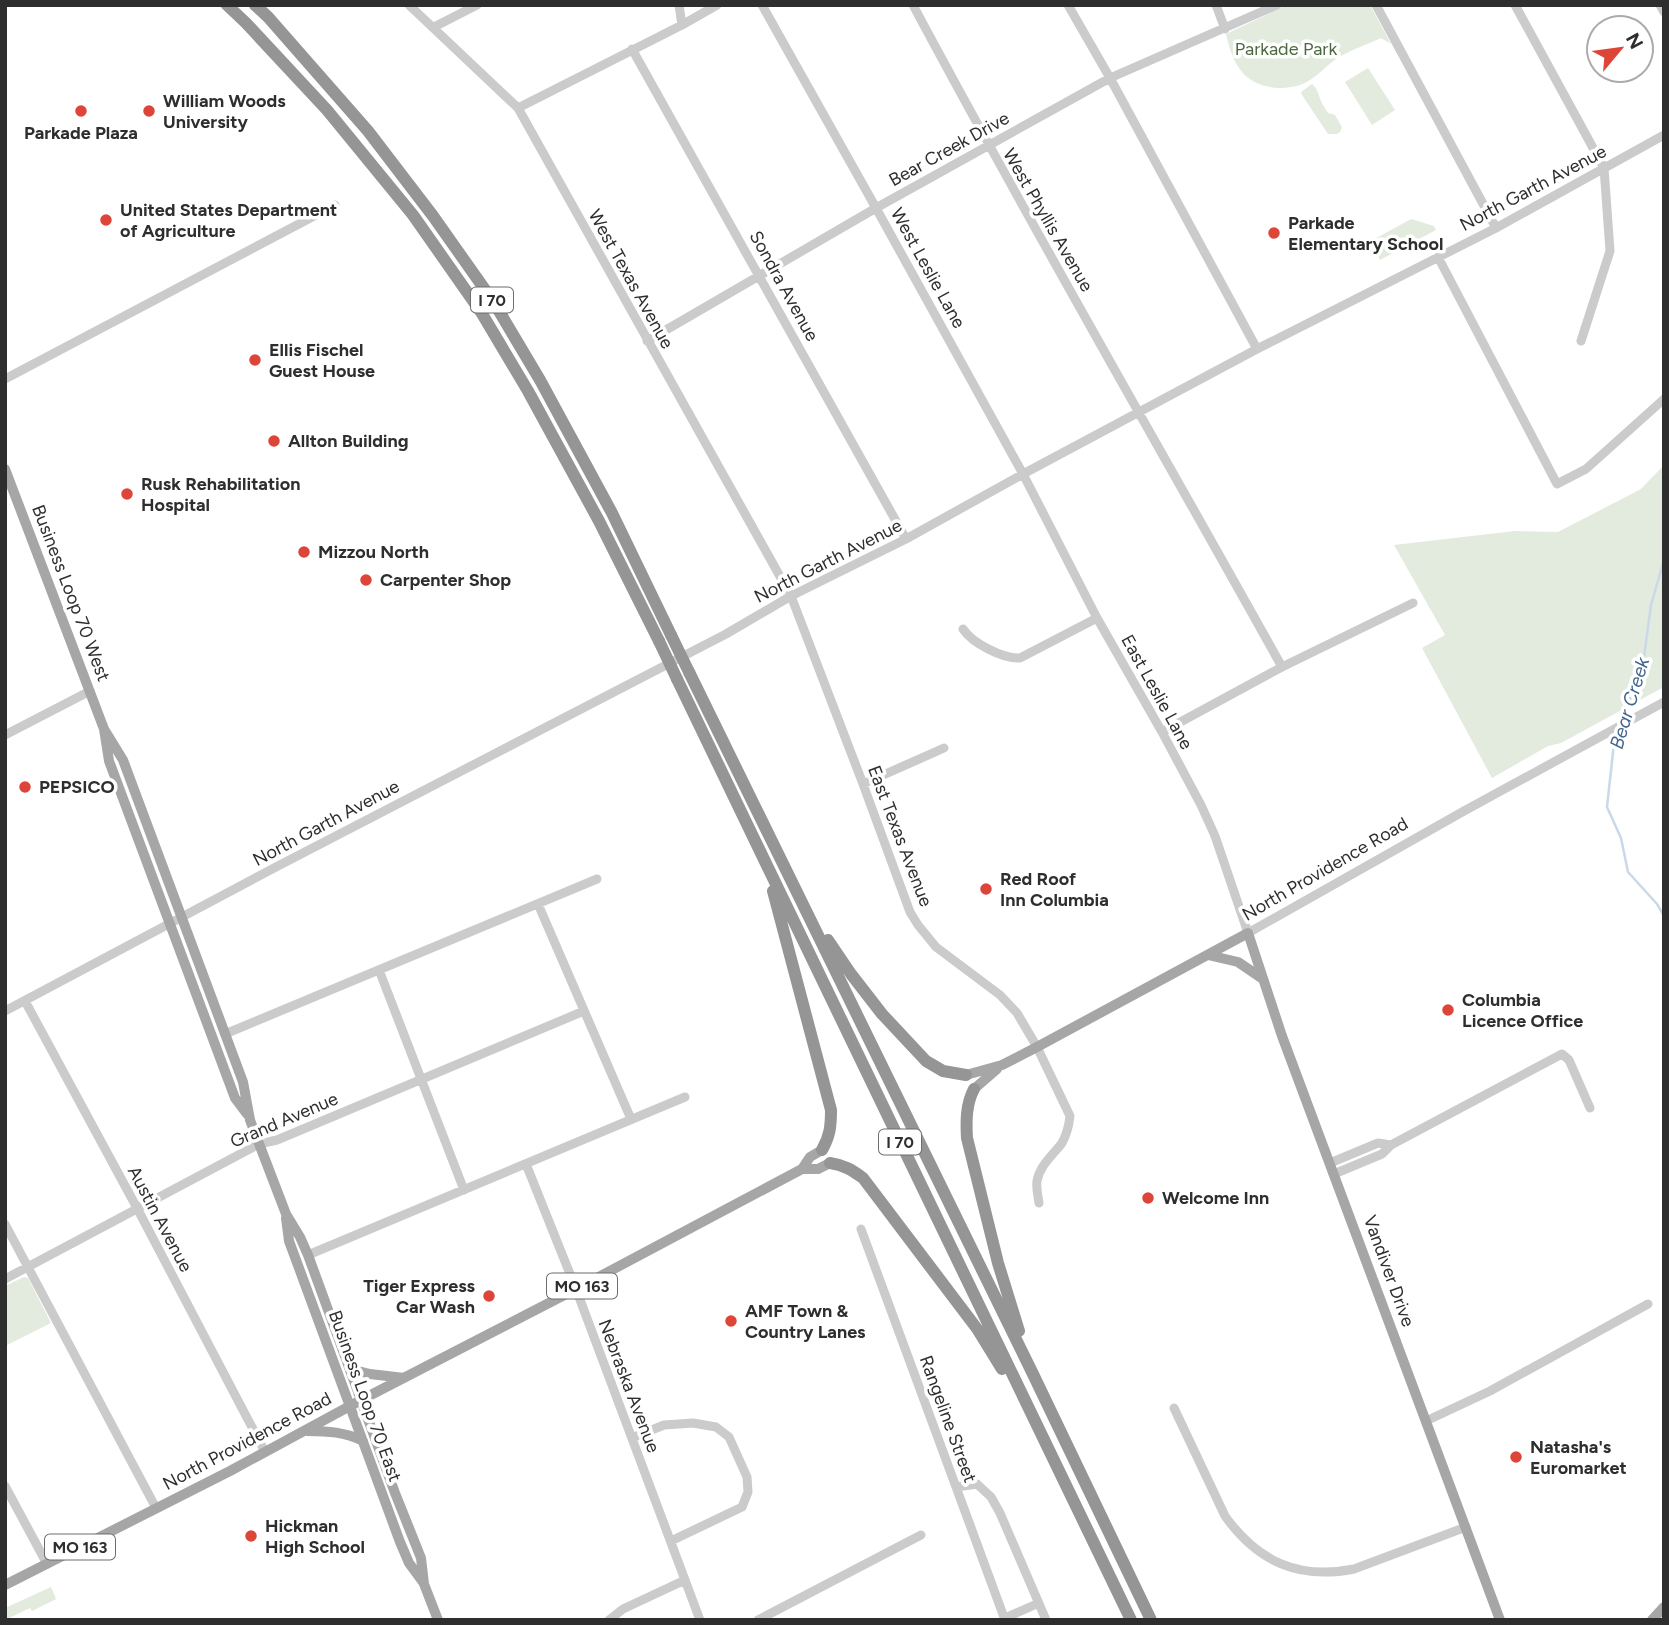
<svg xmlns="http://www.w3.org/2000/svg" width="1669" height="1625" font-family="Figtree,sans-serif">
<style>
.green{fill:#e2ebdd}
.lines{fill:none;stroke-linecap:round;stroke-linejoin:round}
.stream{stroke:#cad9ea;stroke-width:2.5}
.minor{stroke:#cbcbcb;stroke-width:9}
.major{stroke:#a6a6a6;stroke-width:10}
.highway{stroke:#959595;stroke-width:12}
.highway-bridge{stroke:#959595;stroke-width:12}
.poi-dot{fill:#dd4539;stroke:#fff;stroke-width:2.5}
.labels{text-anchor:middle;stroke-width:7;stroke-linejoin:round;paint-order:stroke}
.shield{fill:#fff;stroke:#6d6d6d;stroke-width:2}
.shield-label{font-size:16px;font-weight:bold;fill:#2e2e2e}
.park-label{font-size:18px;fill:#4c683e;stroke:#fff}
.poi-label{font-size:18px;font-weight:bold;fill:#2e2e2e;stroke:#fff;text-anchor:start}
.street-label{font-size:18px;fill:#2e2e2e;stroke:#fff}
.water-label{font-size:19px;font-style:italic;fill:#40648d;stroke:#fff}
</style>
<rect width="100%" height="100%" fill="#fff"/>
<path class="green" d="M1287,5H1370L1391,44L1381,38C1366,45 1350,50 1336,59C1327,65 1320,74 1310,80C1301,86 1290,88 1279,88C1244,86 1233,65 1226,34Z
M1368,68L1395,110L1372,125L1345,82Z
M1312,84C1318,89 1318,94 1321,101C1322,105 1326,109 1328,113L1335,115L1342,127L1340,132L1337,134H1328L1302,95L1301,92Z
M1411,219L1434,226L1436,230L1380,260L1371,241Z
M1664,465V681L1662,688L1561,743L1548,746L1492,778L1422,648L1445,635L1394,545L1515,531L1558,532L1641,489Z
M24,1277L28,1278L51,1323L5,1346V1286Z
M51,1587L56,1599L32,1611L30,1608L5,1620V1608Z"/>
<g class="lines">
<path class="stream" d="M1622,721L1644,657L1651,605L1664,560
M1619,731L1614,743L1607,807L1621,838L1628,872L1657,904L1664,916"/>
<path class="minor" d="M409,5L518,108L791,596L863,784L910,912L918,925L936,947L1000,995L1017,1013L1037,1047L1070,1116C1069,1125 1067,1134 1062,1143C1053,1155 1040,1165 1037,1181C1036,1188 1038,1196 1039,1203
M679,5L682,25
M762,5L876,208L1023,474L1097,618L1162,732L1201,805L1215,836L1248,933L1464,811L1664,702
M913,5C1032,228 1159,446 1282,667
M1068,5L1110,78L1257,349
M1216,5L1225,29
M1376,5L1496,228
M1515,5L1604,168L1610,251L1581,341
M1660,5L1664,12
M434,27L477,5
M632,49L906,539
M518,108L682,25L717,5
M1438,257L1557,484L1586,469L1664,399
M647,341L876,208L1110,78L1277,5
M5,379L335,205
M963,629C972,643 1003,659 1020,658L1097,618
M1162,732L1282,667L1413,603
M5,735L90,691
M863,784L944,748
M538,904L631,1119
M379,970L464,1190
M25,1001L137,1208L265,1452
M5,1011L274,868L726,634L791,596L906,539L1023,474L1257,349L1496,228L1664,135
M225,1034L597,879
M1330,1163L1378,1143L1391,1145
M526,1164L576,1289L700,1620
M1334,1174L1382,1154L1391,1145L1562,1054L1569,1060L1590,1108
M5,1224L156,1508
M861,1229L1005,1620
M308,1255L685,1097
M5,1279L259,1144L277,1140L584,1011
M1174,1408L1225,1516C1258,1562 1299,1580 1354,1569L1466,1527
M1426,1421L1490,1391L1648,1304
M632,1438L664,1425L693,1423L716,1427L729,1437L747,1477L748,1492L742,1507L671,1541
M5,1486L47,1564
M956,1487L977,1484L991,1497L1000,1513L1046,1620
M1005,1618L1039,1603
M609,1620L623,1609L685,1580
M758,1620L921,1535"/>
<path class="major" d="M5,469L104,729L109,761L235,1098L247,1114
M104,729L123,760L243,1082L250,1120L286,1214L300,1237L308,1255L395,1493L421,1558L424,1584L438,1620
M1208,955L1238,962L1263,979
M966,1075L1002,1065L1037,1047L1248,933L1282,1036L1500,1620
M974,1089L997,1069
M802,1169L810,1157L822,1150
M286,1218L289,1241L400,1542L409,1563L423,1582
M350,1369L370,1374L404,1378
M307,1431C328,1431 345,1432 363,1441
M5,1585L230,1471L361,1400L576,1289L802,1169H818L830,1163
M1652,1620L1664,1607"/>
<path class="highway" d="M227,5L246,23L327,110L413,215L481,312L528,391L599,521L659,641
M255,5L268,17L368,131L433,216L493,301L540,380L612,513L671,635
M689,672L1032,1372L1151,1620
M677,679L1131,1620
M773,891L831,1110C831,1126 830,1136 822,1150
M828,940L851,974L882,1014L926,1061L943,1071L966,1075
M974,1089C966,1104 966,1121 967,1138L998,1263L1019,1331
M830,1163C844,1165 852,1170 863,1178L978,1330L1002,1369"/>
<path class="highway-bridge" d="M671,635L689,672
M659,641L677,679"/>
</g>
<g class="poi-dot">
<circle cx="81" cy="111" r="7"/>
<circle cx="149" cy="111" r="7"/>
<circle cx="106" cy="220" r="7"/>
<circle cx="1274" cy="233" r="7"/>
<circle cx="255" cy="360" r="7"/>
<circle cx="274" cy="441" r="7"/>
<circle cx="127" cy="494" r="7"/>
<circle cx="304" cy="552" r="7"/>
<circle cx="366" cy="580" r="7"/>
<circle cx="25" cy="787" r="7"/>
<circle cx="986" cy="889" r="7"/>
<circle cx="1448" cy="1010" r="7"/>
<circle cx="1148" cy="1198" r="7"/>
<circle cx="489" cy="1296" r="7"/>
<circle cx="731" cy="1321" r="7"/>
<circle cx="1516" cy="1457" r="7"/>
<circle cx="251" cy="1536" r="7"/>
</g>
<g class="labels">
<g class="shield">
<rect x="471" y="287.5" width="42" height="25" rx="5"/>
<rect x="879" y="1129.5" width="42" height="25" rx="5"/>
<rect x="547" y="1273.5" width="70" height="25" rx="5"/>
<rect x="45" y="1534.5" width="70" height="25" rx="5"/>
</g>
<g class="shield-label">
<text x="492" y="306">I 70</text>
<text x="900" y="1148">I 70</text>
<text x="582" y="1292">MO 163</text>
<text x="80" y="1553">MO 163</text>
</g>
<g class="park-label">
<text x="1286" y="55">Parkade Park</text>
</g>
<g class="poi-label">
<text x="163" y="107">William Woods<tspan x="163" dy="21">University</tspan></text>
<text x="81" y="139" text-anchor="middle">Parkade Plaza</text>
<text x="120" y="216">United States Department<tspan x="120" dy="21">of Agriculture</tspan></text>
<text x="1288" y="229">Parkade<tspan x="1288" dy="21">Elementary School</tspan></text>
<text x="269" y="356">Ellis Fischel<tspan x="269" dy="21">Guest House</tspan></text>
<text x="288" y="447">Allton Building</text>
<text x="141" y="490">Rusk Rehabilitation<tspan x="141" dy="21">Hospital</tspan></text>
<text x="318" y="558">Mizzou North</text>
<text x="380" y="586">Carpenter Shop</text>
<text x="39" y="793">PEPSICO</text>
<text x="1000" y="885">Red Roof<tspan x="1000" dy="21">Inn Columbia</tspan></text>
<text x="1462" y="1006">Columbia<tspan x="1462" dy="21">Licence Office</tspan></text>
<text x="1162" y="1204">Welcome Inn</text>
<text x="475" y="1292" text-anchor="end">Tiger Express<tspan x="475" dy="21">Car Wash</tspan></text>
<text x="745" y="1317">AMF Town &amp;<tspan x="745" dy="21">Country Lanes</tspan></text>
<text x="1530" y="1453">Natasha's<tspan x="1530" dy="21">Euromarket</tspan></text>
<text x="265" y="1532">Hickman<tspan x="265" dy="21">High School</tspan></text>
</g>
<g class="street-label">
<text transform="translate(949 149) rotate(-29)" y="6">Bear Creek Drive</text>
<text transform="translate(1533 188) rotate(-28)" y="6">North Garth Avenue</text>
<text transform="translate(1048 220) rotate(60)" y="6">West Phyllis Avenue</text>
<text transform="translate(928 268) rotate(61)" y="6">West Leslie Lane</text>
<text transform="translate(631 279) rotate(61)" y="6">West Texas Avenue</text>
<text transform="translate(784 286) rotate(61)" y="6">Sondra Avenue</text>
<text transform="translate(828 561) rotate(-27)" y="6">North Garth Avenue</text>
<text transform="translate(71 593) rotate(69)" y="6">Business Loop 70 West</text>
<text transform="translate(1157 692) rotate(61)" y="6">East Leslie Lane</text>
<text transform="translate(326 823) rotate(-28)" y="6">North Garth Avenue</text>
<text transform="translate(900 836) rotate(69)" y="6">East Texas Avenue</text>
<text transform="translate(1325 869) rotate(-30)" y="6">North Providence Road</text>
<text transform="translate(284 1120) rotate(-23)" y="6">Grand Avenue</text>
<text transform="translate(160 1219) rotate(62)" y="6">Austin Avenue</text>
<text transform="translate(1389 1271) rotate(70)" y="6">Vandiver Drive</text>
<text transform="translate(629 1386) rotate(69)" y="6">Nebraska Avenue</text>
<text transform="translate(365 1396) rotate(70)" y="6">Business Loop 70 East</text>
<text transform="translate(948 1419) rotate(70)" y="6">Rangeline Street</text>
<text transform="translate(247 1441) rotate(-28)" y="6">North Providence Road</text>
</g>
<g class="water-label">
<text transform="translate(1629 703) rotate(-73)" y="7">Bear Creek</text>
</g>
</g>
<rect width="1669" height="1625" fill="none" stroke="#2e2e2e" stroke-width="14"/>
<g transform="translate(1620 49) rotate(61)"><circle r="33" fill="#ffffff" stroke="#ababab" stroke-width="2"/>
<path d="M0-5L12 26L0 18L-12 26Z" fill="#dd4539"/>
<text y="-10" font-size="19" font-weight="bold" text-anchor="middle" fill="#2e2e2e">N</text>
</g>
</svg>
